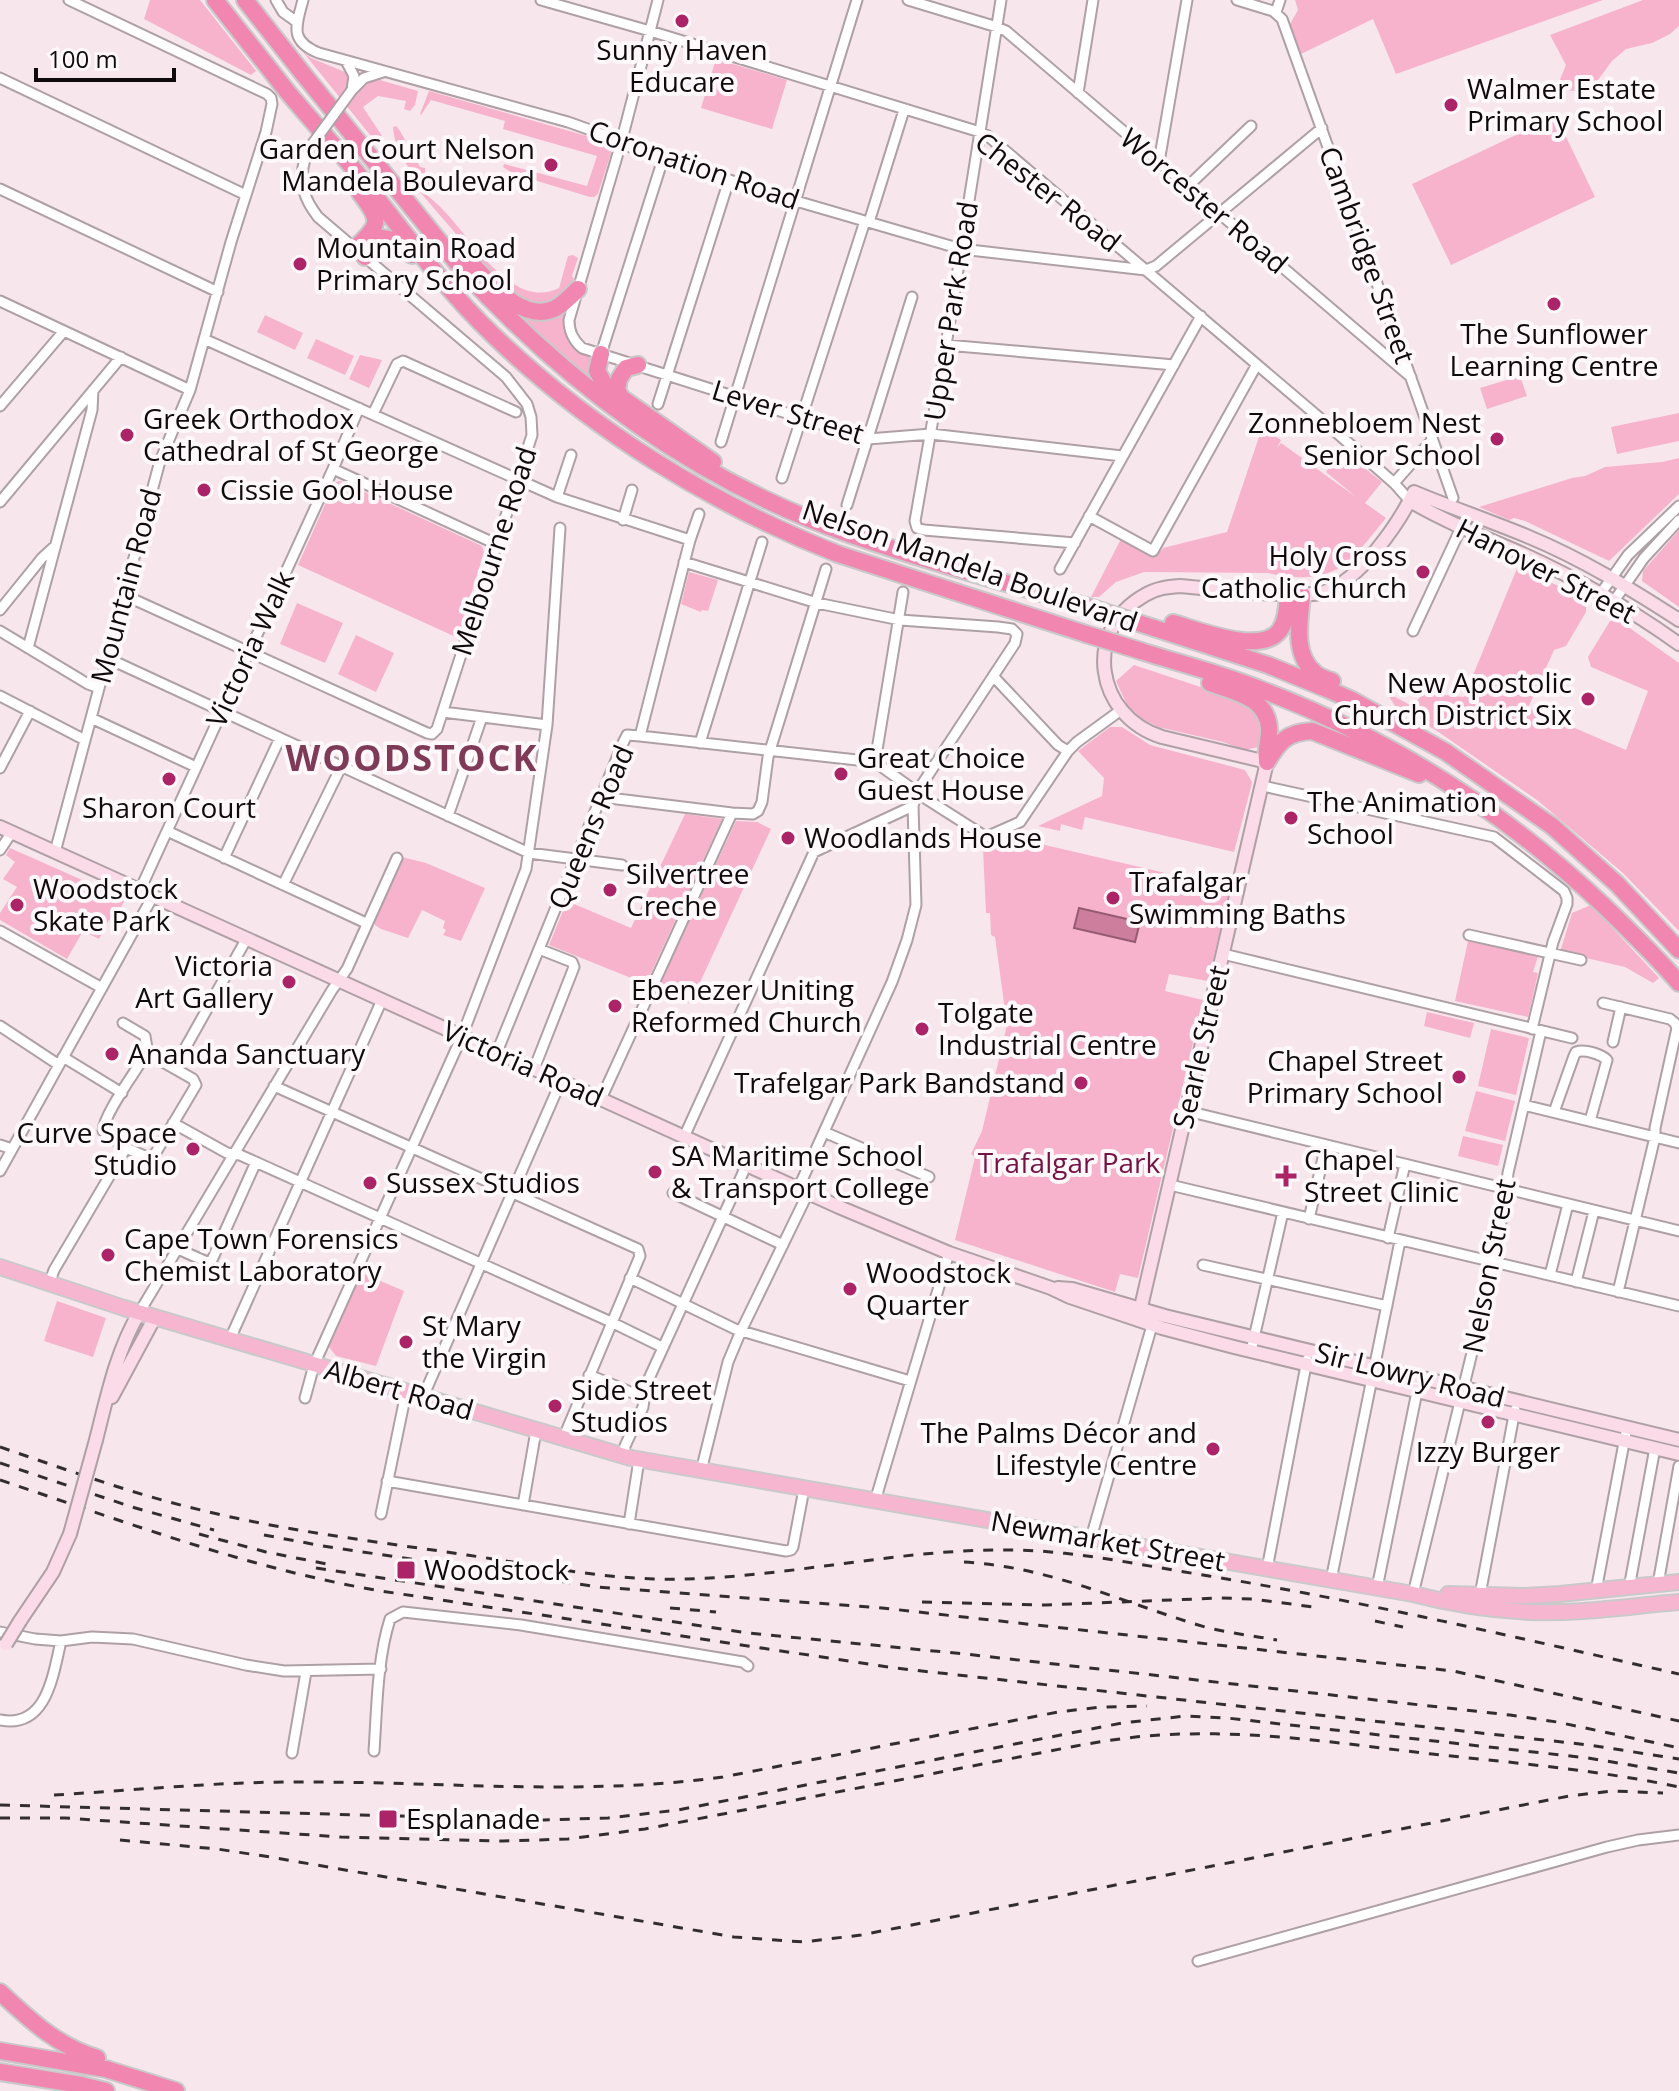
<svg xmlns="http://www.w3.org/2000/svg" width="1679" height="2091" font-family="'Open Sans',sans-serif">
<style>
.green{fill:#f6b3cb}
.water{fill:#ce7e9d;stroke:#955b72;stroke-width:2}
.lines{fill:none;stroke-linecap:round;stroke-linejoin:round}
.street-casing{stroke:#aea0a4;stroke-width:13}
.secondary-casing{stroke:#aea0a4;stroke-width:16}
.primary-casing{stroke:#cac9ca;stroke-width:18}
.highway-casing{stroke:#cac9ca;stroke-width:20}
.street{stroke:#fff;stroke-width:9}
.secondary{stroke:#fbdbe7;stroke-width:12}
.primary{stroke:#f7b6d0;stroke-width:14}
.highway{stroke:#f186b0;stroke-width:16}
.rail{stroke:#342d30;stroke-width:3;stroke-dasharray:10 10;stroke-linecap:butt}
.street-bridge-casing{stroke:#aea0a4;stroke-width:13;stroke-linecap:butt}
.secondary-bridge-casing{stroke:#aea0a4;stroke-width:16;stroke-linecap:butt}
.highway-bridge-casing{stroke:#cac9ca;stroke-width:20;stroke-linecap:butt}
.street-bridge{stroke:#fff;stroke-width:9}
.secondary-bridge{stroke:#fbdbe7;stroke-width:12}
.highway-bridge{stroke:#f186b0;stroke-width:16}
.poi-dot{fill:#ac2468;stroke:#fef8fa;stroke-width:3}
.labels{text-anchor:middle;stroke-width:8;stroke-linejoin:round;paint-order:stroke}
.poi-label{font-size:28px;fill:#0f0a0c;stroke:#fef8fa;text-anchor:start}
.street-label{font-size:28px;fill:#0f0a0c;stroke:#fef8fa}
.park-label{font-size:28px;fill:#731243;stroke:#fef8fa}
.district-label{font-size:36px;font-weight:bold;letter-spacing:2px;fill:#7e3a56;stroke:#fef8fa}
</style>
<rect width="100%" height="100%" fill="#f7e7ed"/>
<path class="green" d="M150,0H200L256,71L251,75L144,19Z
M1295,0H1603L1396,74L1373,19L1301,54L1290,24L1298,10Z
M1643,0H1679V26L1670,34L1652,43L1626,49L1612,61L1598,80L1584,92L1556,89L1566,65L1550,35Z
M303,52L311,58L345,72L348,77L347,83L354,95L371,81L380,80L418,91L415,105L410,111L404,109L406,101L378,96L363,107L382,136L375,141Z
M716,59L787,80L772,129L701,108Z
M429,91L601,140L612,150L598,194L594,197H590L534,180L532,178L511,172L503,167L504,164L587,186L597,156L503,129L505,121L431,100L421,115L420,114Z
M1556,116L1595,197L1451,265L1412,184Z
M396,126C407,138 402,145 422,151L418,163L420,167L425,168V173L435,175L434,182L448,185L446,191C419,194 394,151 393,127Z
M414,185C426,194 437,203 447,214C473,242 514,311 559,288L568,256L573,255L578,258L572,276L574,279L563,294L548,303L536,304L520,300L498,283Z
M568,303C560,329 564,348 592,357L601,388L532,329L519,313Z
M265,315L303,333L295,350L257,332Z
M316,339L354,356L345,375L307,358Z
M360,355L382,360L369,388L349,379Z
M1520,376L1527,396L1487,409L1480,388Z
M1679,413V441L1617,454L1611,427Z
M1262,428L1281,440L1277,448L1281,443L1356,497L1326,472L1342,450L1382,482L1365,503L1386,518C1374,532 1362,549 1348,562C1327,580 1292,580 1268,573L1144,572L1116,582L1099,597H1091L1121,539L1147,554L1161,551L1163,548L1227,532Z
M1679,458V494L1609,561L1525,521L1514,518L1509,520L1479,507L1572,478L1585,476L1605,467L1662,462Z
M341,481L482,546L484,552L458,638L298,565L335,482Z
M1679,530V607L1642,581L1643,571Z
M1518,566L1586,600V612L1566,646L1554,650L1528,708L1626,750L1648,691L1591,667L1588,657L1610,621L1617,619L1679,663V931L1623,873L1537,800L1437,731L1395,706L1386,692L1412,706L1424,693L1464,697Z
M689,572L718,580L708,611L702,610L701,612L681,604Z
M297,603L343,623L325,663L280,644Z
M356,635L394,653L376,692L338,674Z
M1134,665L1246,702L1264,722L1259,747L1244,750L1223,742L1158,727L1142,719L1127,705L1116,681Z
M1110,727H1122L1150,745L1245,770L1252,782L1251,787L1234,852L1085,817L1082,830L1061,824L1060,831L1038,826L1102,796L1104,778L1078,751Z
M685,814L722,819L646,984L549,945L567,901L631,928Z
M736,821L757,822L771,829L690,1004L658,989Z
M1011,837L1217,885L1219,881L1229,883L1230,888L1208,981L1169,974L1165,991L1203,1000L1138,1278L1120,1274L1115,1292L955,1240L975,1157L971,1154L982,1131L1007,1025L995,937L991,935L990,913H986L983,849Z
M10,848L125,899L114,922L109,920L99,939L83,931L67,959L0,920V913L17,887L3,879L15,862L6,855Z
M402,857L426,863L485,888L461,941L443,935L446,930L443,928L445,921L422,910L408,938L381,929L375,925V917Z
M1591,905L1659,978L1653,983L1625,967L1560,952L1572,913Z
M1468,941L1538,956L1533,972L1538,973L1528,1017L1455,1001Z
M1427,1012L1474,1023L1470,1038L1424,1026Z
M1491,1029L1529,1038L1516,1095L1478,1086Z
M1476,1091L1515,1101L1505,1141L1465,1131Z
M1463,1136L1503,1145L1498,1166L1458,1156Z
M362,1273L404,1291L376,1366L336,1356L329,1347Z
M57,1301L106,1318L93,1357L44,1341Z"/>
<path class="water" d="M1079,908L1140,922L1135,942L1074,928Z"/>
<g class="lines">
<g class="street-casing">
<path id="street" d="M276,0L283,12L297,22
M303,0C296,26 289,41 319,53L568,122L610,137L628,146L663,159L796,201L961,249L1146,270
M541,0L650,31L980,132L988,136L1328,425L1394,483L1410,501
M658,0L621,143L569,320C569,332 573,340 582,348L868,439L931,434L1122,456
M908,0L997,27L1006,31L1411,377
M1001,0L946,345L915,521L917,528L924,530L1075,543
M1237,0L1273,11L1282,19L1417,395L1453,498
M1276,12L1280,0
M346,61L354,76L352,90
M0,78L246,195
M352,90L364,78L383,72
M1078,93L1093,0
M1159,162L1187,0
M1187,187L1251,126
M0,189L218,292
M869,222L904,110
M1146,270L1156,266L1322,128
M0,301L190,390
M204,339L557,497L690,540
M946,345L1174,365
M601,354L663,159
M658,404L729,180
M0,406L64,331
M373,414L397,364L403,361L516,412
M721,442L857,0
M333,469L496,544
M782,478L865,221
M1394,483L1432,440
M557,497L571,455
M0,502L121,357
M847,505L912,297
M1089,516L1153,551L1256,366
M623,520L632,490
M684,562L817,603L900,620L998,627L1012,629L1017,634L1015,643L917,792L913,806L916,905L907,940L892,982L798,1189
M1060,569L1201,316
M1601,593L1628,555L1679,506
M124,595L427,733L432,734L437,729L532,435L531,417L527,404L506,377L318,217C304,199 298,182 305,159
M1614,601L1644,558L1679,520
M0,610L42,558L55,546
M0,631L88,684L99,688
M1413,631L1461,528
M28,648L92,410L93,390
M107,658L529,853L622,865
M993,676L1058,745L1068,751
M0,696L85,740
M443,712L547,725
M91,718L196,767
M640,736L875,762L928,800L986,837L1020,822L1068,751L1077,742L1121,710
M700,743L762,542
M875,762L903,592
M0,768L30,711
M1263,786L1494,837L1564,891L1567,898V904L1553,942L1532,1029
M601,797L732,813L753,814L758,811L762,802L768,757L826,569
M448,816L482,717
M167,831L366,923
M0,850L12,832
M55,852L160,461L190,390L231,242L266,132L272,104L271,98L267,94L69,0
M224,858L280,738
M283,885L342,765
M140,890L333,469L359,408
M0,931L102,988
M1469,935L1581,960
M1223,954L1572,1038
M1603,1003L1670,1019L1675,1023L1677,1028L1655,1128V1137L1618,1292
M123,1023L145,1036L148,1054
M0,1026L59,1065
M1613,1042L1621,1007
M497,1052L623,743L627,735L640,736L690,540L699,514
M149,1054L193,1079L196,1085L155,1154L149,1158L126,1148L103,1131C104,1114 134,1074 144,1057Z
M63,1057L122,1093
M174,1068L247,938
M534,1069L574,967L572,962L539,949
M274,1086L638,1249L640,1256L563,1439
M601,1099L732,813
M1524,1105L1679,1143
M1187,1111L1679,1231
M1554,1112L1574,1056L1576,1052C1585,1049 1601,1054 1607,1060L1590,1121
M173,1123L227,1153L240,1155L611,1322L662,1347
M824,1132L929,1177
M684,1137L814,852L913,806
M0,1145L12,1149
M0,1171L153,896
M1170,1185L1679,1306
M673,1193L783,1245
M1309,1219L1326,1145
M1388,1238L1405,1164
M178,1249L207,1262L212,1260L256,1162
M1203,1265L1387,1306
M1550,1275L1568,1204
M630,1278L735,1329L910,1381
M1576,1282L1594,1211
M49,1284L54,1270L126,1148
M139,1313L332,990L347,969L397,858
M230,1339L382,1000
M1251,1351L1283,1212
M589,1375L635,1394L643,1396
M423,1397L561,1081
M305,1398L314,1365L462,1036L526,869L547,725L560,528
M623,1456L625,1446L643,1407L646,1385L747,1164
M701,1471L728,1362L741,1331L808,1193
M387,1481L786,1551L791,1550L793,1547L804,1489
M875,1501L949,1253
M523,1505L536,1431
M381,1514L406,1393
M629,1524L639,1460
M1091,1538L1153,1322
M1267,1569L1307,1360
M1331,1580L1400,1241
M1658,1584L1679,1466
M1377,1588L1420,1377
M1629,1588L1655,1448
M1596,1591L1627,1427
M1413,1594L1492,1271L1505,1200L1508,1173L1541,1031
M1480,1595L1515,1410
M0,1632L35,1639L61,1641L92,1637L133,1639L246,1665L284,1671L381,1669
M0,1720C47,1729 53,1675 61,1641
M374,1751C377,1708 377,1660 390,1619L403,1612L521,1625L743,1662L748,1666
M292,1753L306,1672
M1198,1961L1607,1847L1638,1840L1679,1835"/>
</g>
<g class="secondary-casing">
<path id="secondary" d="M1410,501C1446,522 1484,537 1523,554C1578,579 1630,609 1679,644
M0,827L839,1207L949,1253L1051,1288L1070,1297L1162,1328L1234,1347L1679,1454
M1058,1288L1072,1289L1165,1316L1679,1440
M1138,1320L1267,762L1162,737C1095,716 1082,630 1145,595C1156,588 1168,587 1180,586C1216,589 1251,594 1286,594C1299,594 1311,596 1324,592C1359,581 1398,525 1414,492C1452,508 1491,521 1529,537C1582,559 1631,589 1679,620
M112,1397L155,1317
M96,1440C107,1397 116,1352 139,1313
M20,1621L53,1572L70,1534"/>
</g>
<g class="primary-casing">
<path id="primary" d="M0,1267L124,1308L631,1458L1413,1594C1451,1604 1490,1610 1530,1612C1579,1614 1630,1606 1679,1602
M1448,1594L1525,1596L1560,1594L1679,1582"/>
</g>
<g class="highway-casing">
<path id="highway" d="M215,0C239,30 262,60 286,90C309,118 334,145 357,173C401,228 442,286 493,335C592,430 711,504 838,554L1086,634
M245,0L304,75L461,268C568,385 696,480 846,533C927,562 1012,584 1095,609
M355,248C380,225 382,221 360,193
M365,257L382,238C396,239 403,245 412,255
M469,261C489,282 526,328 559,306C565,302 572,295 578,289
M601,354L597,371L606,387L713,462
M621,397L617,390L619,379L626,368L638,365
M1302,595C1300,620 1292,654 1315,673C1319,677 1326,679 1332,681
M1173,623C1198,630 1262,656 1280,630C1287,620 1287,606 1288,594
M1154,628L1268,665L1327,689L1352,700L1446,752L1552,826L1617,884L1679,950
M1141,651C1181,664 1223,674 1262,690C1391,739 1503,810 1603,905C1629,930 1655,955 1679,983
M1210,683C1234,692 1267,697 1269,728C1270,739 1265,749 1267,760
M1267,762C1279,741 1288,732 1312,731L1419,774
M0,1992C30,2020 57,2046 97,2058
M0,2051L106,2069L176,2091
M0,2072L81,2085L106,2091"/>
</g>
<use href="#street" class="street"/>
<use href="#secondary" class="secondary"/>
<use href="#primary" class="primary"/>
<use href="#highway" class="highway"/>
<path class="rail" d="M0,1447C68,1470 135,1495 205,1511C291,1532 380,1542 467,1555C529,1564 592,1577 654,1579C783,1582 910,1543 1039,1551C1096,1555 1152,1567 1209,1576C1367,1602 1523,1639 1679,1674
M0,1463L132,1507L214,1530
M0,1480C126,1522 250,1569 381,1591L895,1668L1589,1745L1679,1759
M199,1534L266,1552L327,1564
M264,1535L323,1546L598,1587L882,1608L1453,1671L1679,1721
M964,1562C1052,1567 1123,1603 1205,1627C1229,1633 1253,1636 1277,1640
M316,1568L748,1633L965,1654L1510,1715L1557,1722L1675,1747
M922,1602L1046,1605L1220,1598L1253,1599L1321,1608
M670,1608L716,1612
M1375,1621L1403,1627
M54,1795C139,1790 225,1781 310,1782C447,1782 586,1796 723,1777L1058,1712L1101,1707L1147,1706
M0,1805L543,1820L608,1818L678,1810L1122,1723L1186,1716L1227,1718L1588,1758L1679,1773
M0,1818H65L341,1837L503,1841L568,1839L645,1829L1076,1746C1113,1739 1152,1734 1190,1734C1271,1732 1352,1745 1432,1754C1515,1763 1598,1770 1679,1787
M120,1840L217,1849L270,1857L734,1937L804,1942L861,1935L1569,1796L1613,1791L1663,1793"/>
<g class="street-bridge-casing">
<path id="street-bridge" d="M305,159L311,146L352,90"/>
</g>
<g class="secondary-bridge-casing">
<path id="secondary-bridge" d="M70,1534L96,1440
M6,1644L20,1621"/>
</g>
<g class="highway-bridge-casing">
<path id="highway-bridge" d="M1095,609L1154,628
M1086,634L1141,651"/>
</g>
<use href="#street-bridge" class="street-bridge"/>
<use href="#secondary-bridge" class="secondary-bridge"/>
<use href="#highway-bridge" class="highway-bridge"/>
</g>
<g class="poi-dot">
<circle cx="682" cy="21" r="8"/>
<circle cx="1451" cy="105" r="8"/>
<circle cx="551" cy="165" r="8"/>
<circle cx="300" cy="264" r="8"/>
<circle cx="1554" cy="304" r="8"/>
<circle cx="127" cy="435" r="8"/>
<circle cx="1497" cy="439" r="8"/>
<circle cx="204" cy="490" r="8"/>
<circle cx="1423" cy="572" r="8"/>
<circle cx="1588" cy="699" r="8"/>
<circle cx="841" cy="774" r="8"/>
<circle cx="169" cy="779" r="8"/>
<circle cx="1291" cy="818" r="8"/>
<circle cx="788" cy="838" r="8"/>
<circle cx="610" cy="890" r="8"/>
<circle cx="1113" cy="898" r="8"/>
<circle cx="17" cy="905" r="8"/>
<circle cx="289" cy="982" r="8"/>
<circle cx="615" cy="1006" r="8"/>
<circle cx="922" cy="1029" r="8"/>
<circle cx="112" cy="1054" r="8"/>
<circle cx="1459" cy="1077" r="8"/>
<circle cx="1081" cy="1083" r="8"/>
<circle cx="193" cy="1149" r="8"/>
<circle cx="655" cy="1172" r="8"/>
<path d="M1282 1164h8v8h8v8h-8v8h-8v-8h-8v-8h8z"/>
<circle cx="370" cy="1183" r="8"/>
<circle cx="108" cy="1255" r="8"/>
<circle cx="850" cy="1289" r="8"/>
<circle cx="406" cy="1342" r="8"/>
<circle cx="555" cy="1406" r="8"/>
<circle cx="1488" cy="1422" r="8"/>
<circle cx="1213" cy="1449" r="8"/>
<rect x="396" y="1560" width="20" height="20" rx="4"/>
<rect x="378" y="1809" width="20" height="20" rx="4"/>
</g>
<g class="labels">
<g class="poi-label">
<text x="682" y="60" text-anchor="middle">Sunny Haven<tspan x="682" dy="32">Educare</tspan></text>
<text x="1467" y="99">Walmer Estate<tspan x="1467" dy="32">Primary School</tspan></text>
<text x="535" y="159" text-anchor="end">Garden Court Nelson<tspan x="535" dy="32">Mandela Boulevard</tspan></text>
<text x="316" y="258">Mountain Road<tspan x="316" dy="32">Primary School</tspan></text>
<text x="1554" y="344" text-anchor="middle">The Sunflower<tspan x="1554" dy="32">Learning Centre</tspan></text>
<text x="143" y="429">Greek Orthodox<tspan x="143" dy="32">Cathedral of St George</tspan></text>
<text x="1481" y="433" text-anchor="end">Zonnebloem Nest<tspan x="1481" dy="32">Senior School</tspan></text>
<text x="220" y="500">Cissie Gool House</text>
<text x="1407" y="566" text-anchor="end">Holy Cross<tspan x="1407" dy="32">Catholic Church</tspan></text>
<text x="1572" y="693" text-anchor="end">New Apostolic<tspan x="1572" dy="32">Church District Six</tspan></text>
<text x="857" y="768">Great Choice<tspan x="857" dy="32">Guest House</tspan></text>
<text x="1307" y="812">The Animation<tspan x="1307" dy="32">School</tspan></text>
<text x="169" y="818" text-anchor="middle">Sharon Court</text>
<text x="804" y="848">Woodlands House</text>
<text x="626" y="884">Silvertree<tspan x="626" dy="32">Creche</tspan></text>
<text x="1129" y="892">Trafalgar<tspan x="1129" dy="32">Swimming Baths</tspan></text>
<text x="33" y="899">Woodstock<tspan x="33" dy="32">Skate Park</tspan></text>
<text x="273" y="976" text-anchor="end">Victoria<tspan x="273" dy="32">Art Gallery</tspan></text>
<text x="631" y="1000">Ebenezer Uniting<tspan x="631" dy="32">Reformed Church</tspan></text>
<text x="938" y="1023">Tolgate<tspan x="938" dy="32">Industrial Centre</tspan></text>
<text x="128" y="1064">Ananda Sanctuary</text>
<text x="1443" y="1071" text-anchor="end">Chapel Street<tspan x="1443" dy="32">Primary School</tspan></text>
<text x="1065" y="1093" text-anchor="end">Trafelgar Park Bandstand</text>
<text x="177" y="1143" text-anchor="end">Curve Space<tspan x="177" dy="32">Studio</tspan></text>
<text x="671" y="1166">SA Maritime School<tspan x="671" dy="32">&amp; Transport College</tspan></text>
<text x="1304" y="1170">Chapel<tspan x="1304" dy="32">Street Clinic</tspan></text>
<text x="386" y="1193">Sussex Studios</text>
<text x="124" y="1249">Cape Town Forensics<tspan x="124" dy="32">Chemist Laboratory</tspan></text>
<text x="866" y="1283">Woodstock<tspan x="866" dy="32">Quarter</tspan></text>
<text x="422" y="1336">St Mary<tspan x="422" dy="32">the Virgin</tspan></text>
<text x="571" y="1400">Side Street<tspan x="571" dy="32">Studios</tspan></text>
<text x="1197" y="1443" text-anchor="end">The Palms Décor and<tspan x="1197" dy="32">Lifestyle Centre</tspan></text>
<text x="1488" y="1462" text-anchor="middle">Izzy Burger</text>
<text x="424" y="1580">Woodstock</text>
<text x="406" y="1829">Esplanade</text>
</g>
<g class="street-label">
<text transform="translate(694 165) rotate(19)" y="10">Coronation Road</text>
<text transform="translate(1048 192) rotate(38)" y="10">Chester Road</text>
<text transform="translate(1204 201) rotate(40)" y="10">Worcester Road</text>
<text transform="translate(1367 255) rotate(70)" y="10">Cambridge Street</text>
<text transform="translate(951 311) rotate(-81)" y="10">Upper Park Road</text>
<text transform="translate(788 412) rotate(17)" y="10">Lever Street</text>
<text transform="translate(494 551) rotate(-72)" y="10">Melbourne Road</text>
<text transform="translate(970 566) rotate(19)" y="10">Nelson Mandela Boulevard</text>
<text transform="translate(1546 571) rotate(27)" y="10">Hanover Street</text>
<text transform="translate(126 586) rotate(-75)" y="10">Mountain Road</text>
<text transform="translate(250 649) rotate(-65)" y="10">Victoria Walk</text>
<text transform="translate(591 827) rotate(-67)" y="10">Queens Road</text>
<text transform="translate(1201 1047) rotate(-77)" y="10">Searle Street</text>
<text transform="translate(523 1064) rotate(24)" y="10">Victoria Road</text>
<text transform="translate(1489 1266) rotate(-79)" y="10">Nelson Street</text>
<text transform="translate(1410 1375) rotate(14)" y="10">Sir Lowry Road</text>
<text transform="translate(399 1390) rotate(16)" y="10">Albert Road</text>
<text transform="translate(1108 1541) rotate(10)" y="10">Newmarket Street</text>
</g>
<g class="park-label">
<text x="1069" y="1173">Trafalgar Park</text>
</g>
<g class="district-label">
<text x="412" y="771">WOODSTOCK</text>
</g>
</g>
<path d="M36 68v12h138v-12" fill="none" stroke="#0f0a0c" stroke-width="4"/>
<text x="48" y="68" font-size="24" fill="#0f0a0c" stroke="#fef8fa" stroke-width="6" paint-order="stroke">100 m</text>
</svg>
